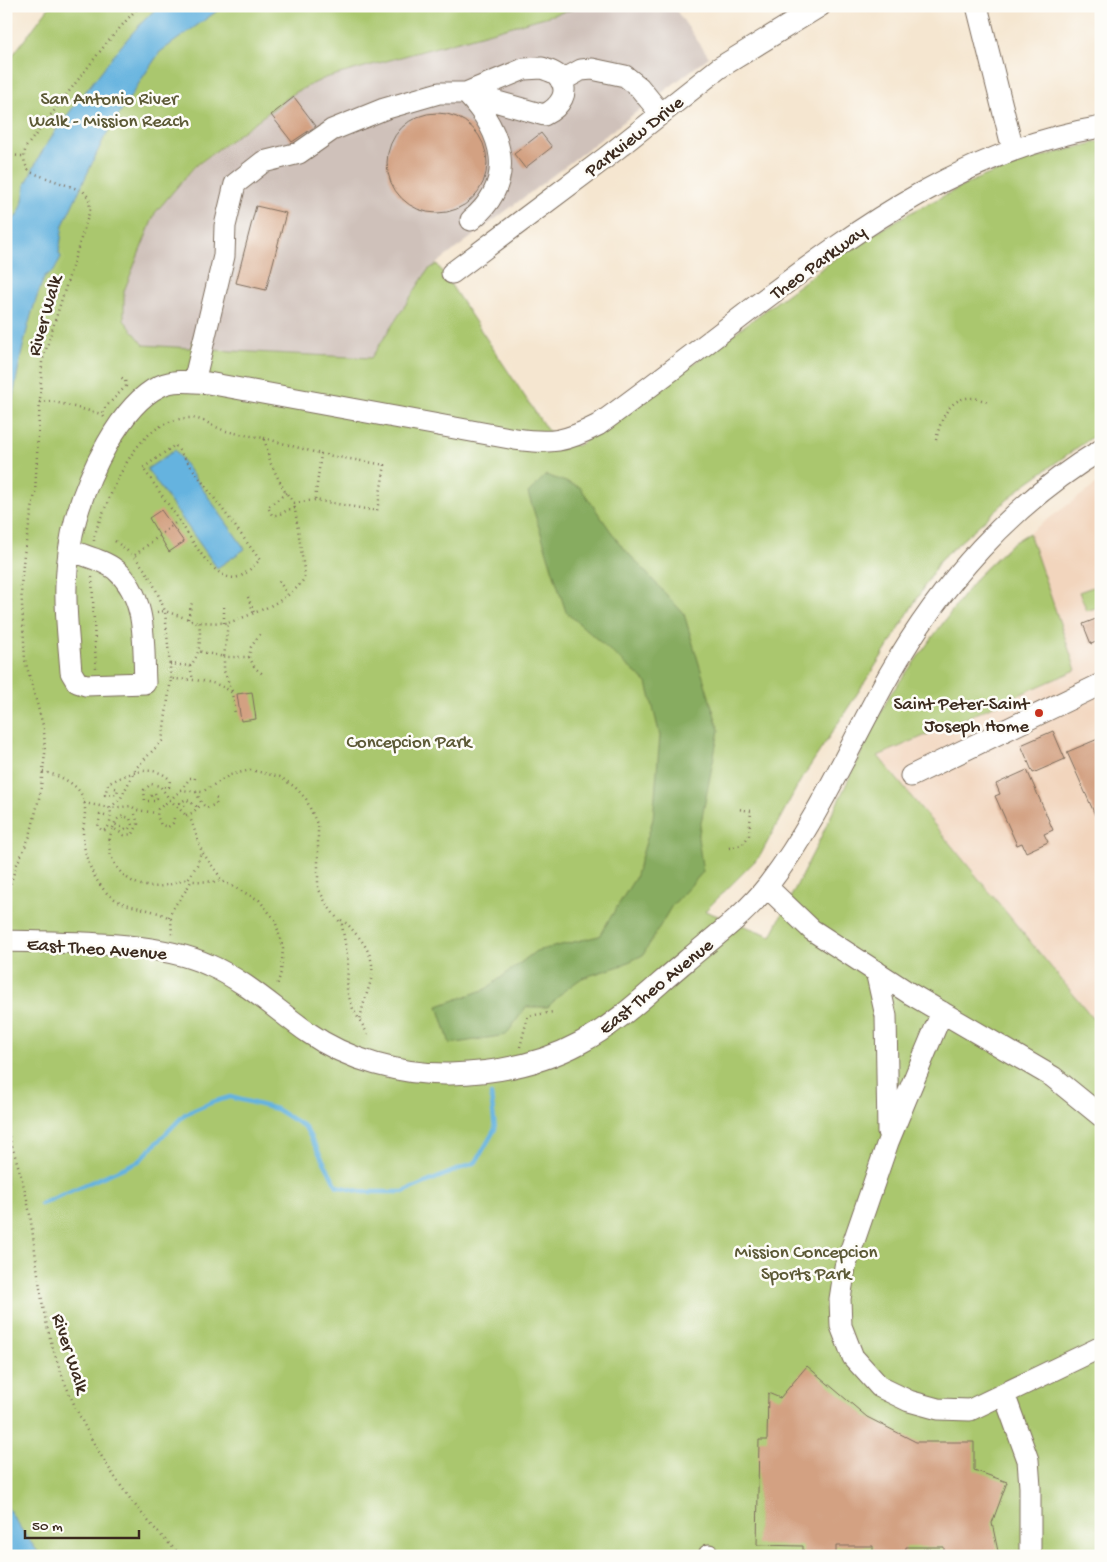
<svg xmlns="http://www.w3.org/2000/svg" width="1107" height="1562" font-family="'Gochi Hand',sans-serif">
<style>
.built{fill:#f2d5bd}
.industrial{fill:#cfc1ba}
.green{fill:#aac76e;stroke:#727846}
.forest{fill:#87ac61;stroke:#616b40}
.water{fill:#65b3df;stroke:#506e7e}
.lines{fill:none;stroke-linecap:round;stroke-linejoin:round}
.stream{stroke:#65b3df;stroke-width:4.5}
.building{fill:#d3a182}
.minor-casing{stroke:#7c6c5c;stroke-width:23}
.path{stroke:#7c6c5c;stroke-width:2.5;stroke-dasharray:1 4;stroke-linecap:butt}
.minor{stroke:#fff;stroke-width:21}
.poi-dot{fill:#c8321e;stroke:#fdfcf7;stroke-width:2}
.labels{text-anchor:middle;stroke-width:5;stroke-linejoin:round;paint-order:stroke}
.park-label{font-size:19px;fill:#5c5936;stroke:#fdfcf7}
.street-label{font-size:19px;fill:#3b2a1e;stroke:#fdfcf7}
.poi-label{font-size:19px;fill:#3b2a1e;stroke:#fdfcf7;text-anchor:end}
</style>
<rect width="100%" height="100%" fill="#fdfcf7"/>
<filter id="ink" filterUnits="userSpaceOnUse"><feTurbulence type="fractalNoise" baseFrequency=".02" numOctaves="2"/><feDisplacementMap in="SourceGraphic" scale="10" xChannelSelector="R" yChannelSelector="G"/><feConvolveMatrix kernelMatrix="1 2 1 2 8 2 1 2 1" color-interpolation-filters="sRGB"/></filter>
<filter id="wash" filterUnits="userSpaceOnUse"><feTurbulence type="fractalNoise" baseFrequency=".0096" numOctaves="4" result="noise"/><feDisplacementMap in="SourceGraphic" scale="20" xChannelSelector="R" yChannelSelector="G"/><feGaussianBlur stdDeviation="1.12" result="paint"/><feColorMatrix in="noise" values="0 0 0 0 0 0 0 0 0 0 0 0 0 0 0 0 0 1.4 0 .05"/><feComposite in="paint" operator="in"/></filter>
<g filter="url(#wash)">
<rect width="100%" height="100%" fill="#f5e6d0"/>
<path class="built" d="M1101,481V1028L878,756L1076,670L1029,533Z"/>
<path class="industrial" d="M585,6H673L709,57L428,270L371,358L212,350L198,322L191,348L144,345L124,320V291L154,213L194,168L296,92L325,78Z"/>
<path class="green" d="M50,6H585L325,78L296,92L194,167L155,213L124,291V320L144,345L191,348L198,322L212,350L371,358L428,270L437,264L547,430L577,446L610,425L851,247L904,216L977,179L1018,163L1101,141V431L1024,485L940,560L889,645L799,783L760,856L705,911L771,936L815,849L889,696L977,577L1011,544L1029,533L1076,670L878,756L1101,1028V1556H6V64Z
M1101,584V606L1087,611L1079,592Z"/>
<path class="forest" d="M546,475L580,487L619,543L684,614L719,730L698,838L703,872L671,907L643,955L620,966L582,978L565,990L548,1007H526L506,1035L450,1044L438,1006L486,989L536,951L599,936L635,878L653,819L660,736L647,683L566,612L528,493Z"/>
<path class="water" d="M159,6H224L160,52L143,77L104,138L63,225L59,253L61,257L54,271L45,276C23,328 16,383 6,439V220H13C24,209 23,197 26,182L28,180C42,145 66,117 89,87C111,59 132,30 159,6Z
M175,450L245,549L217,568L147,469Z
M6,1505L21,1529L41,1556H6Z"/>
<g class="lines">
<path class="stream" d="M41,1204L139,1161L185,1114L213,1102L230,1097L276,1109L305,1127L337,1186L363,1192H403L476,1162L495,1129L491,1095"/>
</g>
<g id="blocks">
<path class="building" d="M294,97L316,126L292,142L271,115Z
M387 163a50 50 0 1 1 100 0a50 50 0 1 1-100 0Z
M541,133L552,147L525,168L514,154Z
M256,206L286,213L266,290L236,283Z
M161,510L184,542L169,552L149,518Z
M1101,617V640L1091,644L1083,624Z
M252,692L256,719L241,721L237,694Z
M1053,731L1065,759L1033,773L1021,745Z
M1098,739L1101,747V828L1067,752Z
M1027,770L1053,830L1044,834L1048,842L1026,852L1022,843L1017,845L995,796L1000,794L996,784Z
M807,1366L867,1417L916,1442H974V1470L1007,1482L992,1523L999,1556H944V1547H906L905,1556H873V1546H836V1556H803V1546L757,1545L759,1440H767L768,1393L780,1398Z"/>
</g>
</g>
<g filter="url(#ink)">
<use href="#blocks" fill-opacity="0" stroke="#7c6c5c" stroke-width="1"/>
<g class="lines">
<g class="minor-casing">
<path id="minor" d="M977,6L1013,150
M542,68C547,70 554,72 557,75C573,91 559,108 544,115L466,93L524,69Z
M561,81L581,70L592,69L625,76L639,87L661,114
M452,273L604,159L719,68L820,6
M194,382L224,256L225,226L235,184L263,162L299,153L332,130L384,109L439,93H466C503,132 518,181 471,220
M70,550C84,556 104,560 116,570C148,598 143,645 145,683L86,685L77,682L71,672C69,644 65,613 66,585C67,563 70,539 76,518C88,476 120,405 160,386C175,379 192,382 208,383L515,439C552,444 565,442 598,425C652,386 705,345 758,304C863,225 968,149 1101,127
M911,776L1101,684
M767,887L812,930L909,993L1053,1077L1101,1116
M6,941C66,943 155,940 209,965C246,981 276,1010 309,1033C347,1060 402,1075 450,1074C494,1073 541,1064 580,1043C619,1023 652,989 686,961C714,937 747,913 769,884C818,820 850,744 889,675C940,585 1012,503 1101,450
M876,971L886,1016L888,1132
M942,1012L888,1142L845,1267L840,1299L841,1326L853,1357L880,1387L909,1401L938,1409L970,1410L1101,1347
M1004,1394L1028,1460L1030,1487V1556
M709,1555V1556"/>
</g>
<path class="path" d="M6,155L23,156
M39,402L51,401L101,414
M104,417L102,414L103,410L126,386L125,380L119,376
M264,438L321,454
M936,440C942,412 955,388 987,402
M286,493L268,507L272,515C281,516 286,509 295,508
M294,503L315,500L377,511L385,465L321,454L315,500
M94,541C95,528 103,514 108,501C123,466 144,419 190,418C203,418 213,427 226,431C238,434 251,436 264,438L271,464L284,490L294,503L305,576C296,599 250,615 228,623
M115,541C145,563 151,577 165,611L197,622L228,623L224,657L198,651
M135,555L179,520L143,468L175,445L260,560C254,565 246,575 238,577C214,584 190,536 179,520
M92,577L96,668
M279,581L287,594
M248,597L254,613
M224,607V623
M157,612L165,611L171,679
M188,619L192,602
M249,657L255,668L264,675
M170,664L190,666C201,654 201,637 199,622
M190,666L193,680
M232,691L224,671V657H249L251,647L261,633
M43,772C56,774 78,783 83,798C87,809 84,821 83,832C83,853 91,876 106,892C123,910 151,906 171,919L172,935
M115,788L118,789L117,794L105,795L108,784C125,774 154,762 170,780L169,787L160,786
M181,790L190,778H195L194,783
M196,792L202,804L207,808L216,804L217,799L213,797
M151,796L155,793L157,798L155,801H145L144,790L151,784L160,786L170,800L181,790L202,792L230,775L251,770L280,777L295,787L306,799L318,826V888L327,905L342,925L348,961L347,991L353,1009L369,1036
M84,803L110,808L131,806L137,810L156,813
M185,806L180,803L186,799L196,806V810
M135,814L138,824L133,834L124,835L113,828C101,853 120,882 146,886C160,889 174,883 188,879L197,865L201,852
M186,815L192,813L202,804
M105,816L100,815L98,827L103,831C111,828 112,816 110,808L121,798L136,768L162,741L171,679C191,680 216,679 232,693L235,714
M174,818L173,823L168,827L161,825L157,816L158,809L170,800L191,820L202,852L224,882L259,900L275,920L283,949L281,972L277,986
M113,828L116,820L123,816L130,818L132,825L128,830L114,824
M729,848L742,845L749,836L751,811L738,809
M6,898L16,866L30,836L40,794L45,754L44,729L25,660L21,586L24,554L35,493L42,362L90,210L89,198L83,191L30,172C23,163 23,157 26,147L105,45L139,6
M169,917C174,903 185,895 191,881L224,882
M341,920C349,924 352,930 358,936C386,971 365,984 360,1021
M520,1047L528,1016L554,1012
M6,1127C15,1156 25,1185 30,1215C35,1247 38,1280 44,1312C61,1400 116,1496 182,1556"/>
<use href="#minor" class="minor"/>
</g>
</g>
<circle class="poi-dot" cx="1039" cy="713" r="5"/>
<g class="labels">
<g class="park-label">
<text x="109" y="104">San Antonio River<tspan x="109" dy="22">Walk - Mission Reach</tspan></text>
<text x="409" y="747">Concepcion Park</text>
<text x="806" y="1257">Mission Concepcion<tspan x="806" dy="22">Sports Park</tspan></text>
</g>
<g class="street-label">
<text transform="translate(633 135) rotate(-38)" y="7">Parkview Drive</text>
<text transform="translate(817 261) rotate(-36)" y="7">Theo Parkway</text>
<text transform="translate(43 315) rotate(-74)" y="7">River Walk</text>
<text transform="translate(97 947) rotate(4)" y="7">East Theo Avenue</text>
<text transform="translate(655 985) rotate(-39)" y="7">East Theo Avenue</text>
<text transform="translate(72 1353) rotate(72)" y="7">River Walk</text>
</g>
<g class="poi-label">
<text x="1029" y="709">Saint Peter-Saint<tspan x="1029" dy="22">Joseph Home</tspan></text>
</g>
</g>
<rect width="1107" height="1562" fill="none" stroke="#fdfcf7" stroke-width="25"/>
<path d="M25 1530v8h114v-8" fill="none" stroke="#3b2a1e" stroke-width="2.5"/>
<text x="32" y="1530" font-size="15" fill="#3b2a1e" stroke="#fdfcf7" stroke-width="4" paint-order="stroke">50 m</text>
</svg>
